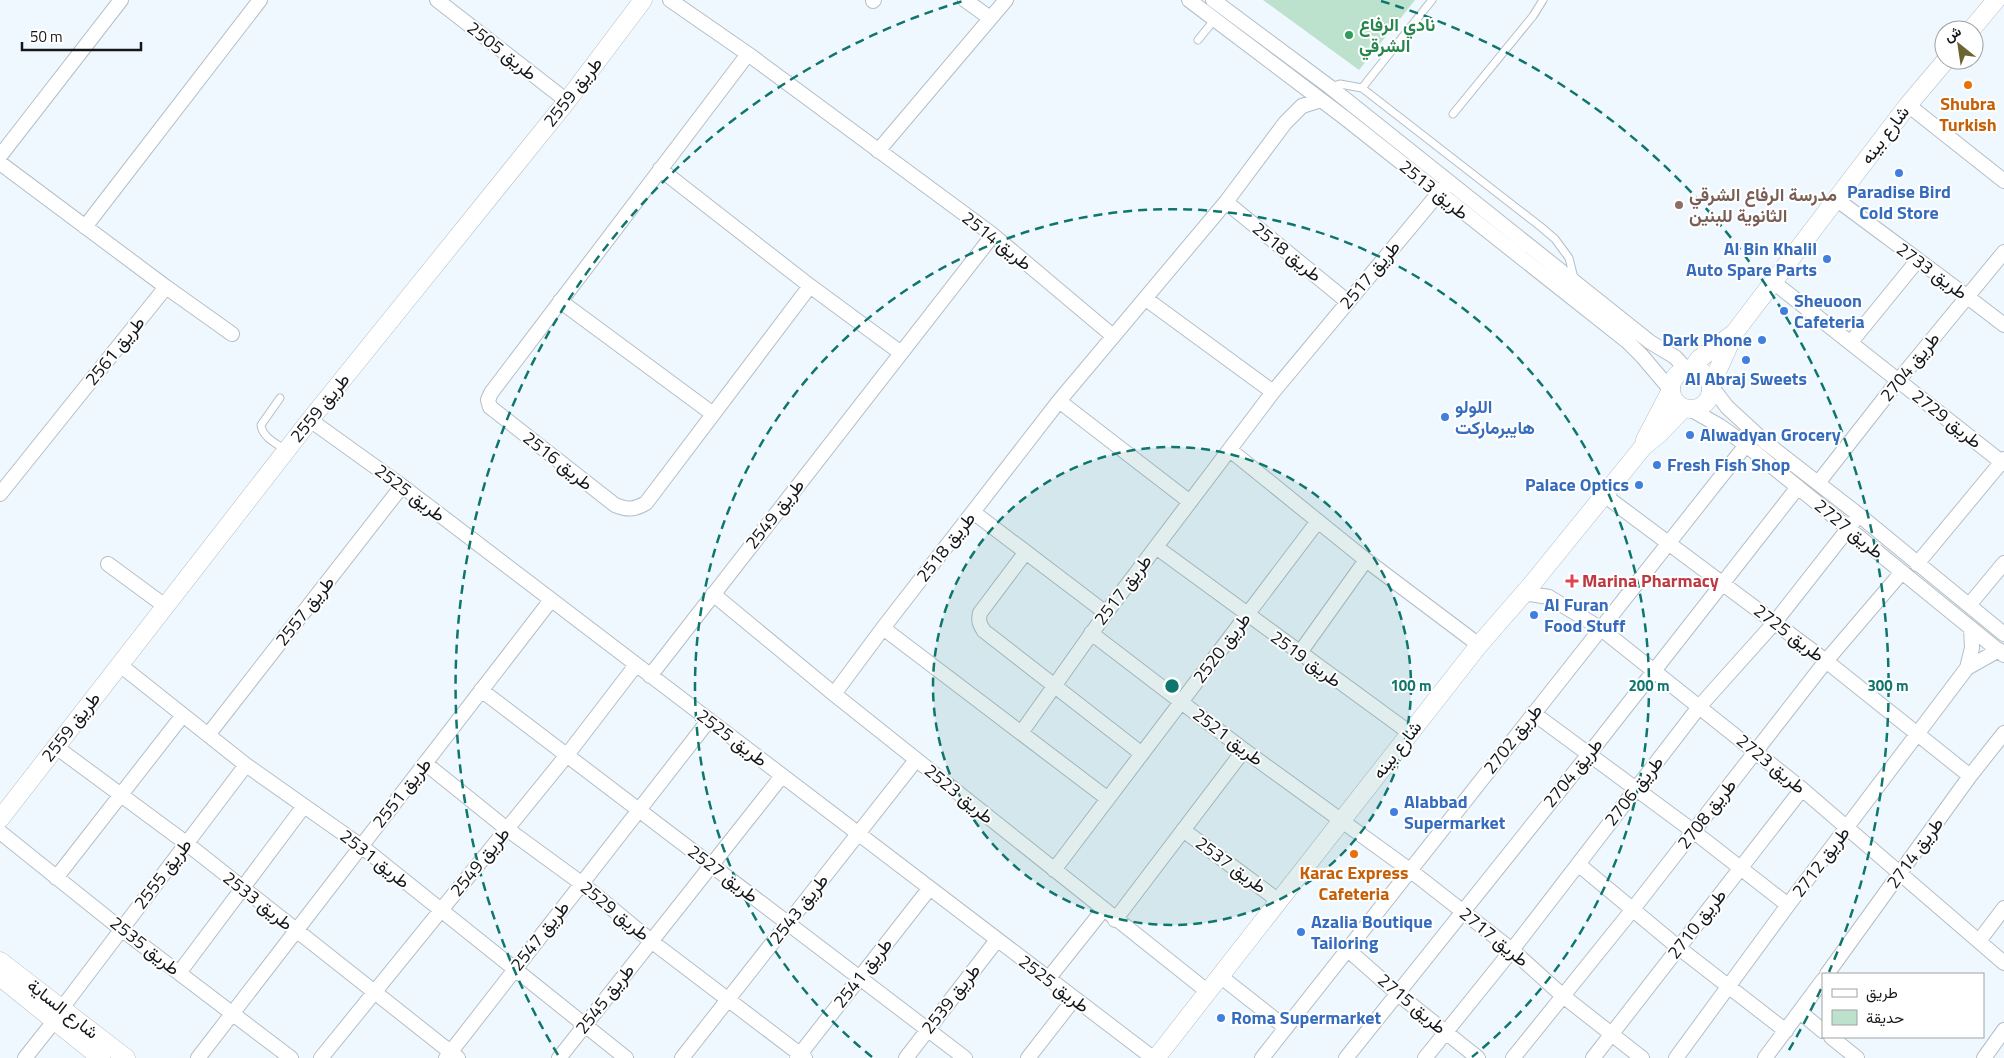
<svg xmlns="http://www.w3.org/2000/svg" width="2004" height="1058" font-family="'Titillium Web',Vazirmatn,sans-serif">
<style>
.green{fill:#bce1cd}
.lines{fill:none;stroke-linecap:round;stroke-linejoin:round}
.service-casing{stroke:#b4bec6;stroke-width:9}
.minor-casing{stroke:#b4bec6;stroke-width:16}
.tertiary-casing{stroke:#b4bec6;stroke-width:19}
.service{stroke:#fff;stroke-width:7}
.minor{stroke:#fff;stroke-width:14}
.tertiary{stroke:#fff;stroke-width:18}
.ring{fill:none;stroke:#0f766e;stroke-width:2.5;stroke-dasharray:9 6}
.leisure-dot{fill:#2e9e5b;stroke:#fff;stroke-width:2}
.food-dot{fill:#e8710a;stroke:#fff;stroke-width:2}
.shop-dot{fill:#3f7fe0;stroke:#fff;stroke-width:2}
.education-dot{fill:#8d6e63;stroke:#fff;stroke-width:2}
.health-dot{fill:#e0444e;stroke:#fff;stroke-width:2}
.labels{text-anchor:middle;stroke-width:4;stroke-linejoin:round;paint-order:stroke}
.leisure-label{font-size:18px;font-weight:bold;fill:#27864d;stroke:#fff;text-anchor:start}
.street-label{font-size:18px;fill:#14171a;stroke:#fff}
.food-label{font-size:18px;font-weight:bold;fill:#c56008;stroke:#fff}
.shop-label{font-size:18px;font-weight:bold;fill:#366cbe;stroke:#fff;text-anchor:start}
.education-label{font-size:18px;font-weight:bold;fill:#785e54;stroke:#fff;text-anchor:start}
.health-label{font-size:18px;font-weight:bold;fill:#be3a42;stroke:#fff;text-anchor:start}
.centre{fill:#0f766e;stroke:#fff;stroke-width:2.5}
.ring-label{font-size:15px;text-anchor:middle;font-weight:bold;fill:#0f766e;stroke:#fff;stroke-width:4;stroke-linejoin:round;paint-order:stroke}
</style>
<rect width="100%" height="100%" fill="#f0f8ff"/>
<path class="green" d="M1263,0H1415L1359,70Z"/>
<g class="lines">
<g class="service-casing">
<path id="service" d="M1198,40L1215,19
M1330,87L1340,84L1362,88L1541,227L1555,239L1569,258L1574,278
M1362,88L1432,0
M1453,114L1533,16L1543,0
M280,398L261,425C262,437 277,444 286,450"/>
</g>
<g class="minor-casing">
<path id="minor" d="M437,0L567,101
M670,0L748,54L993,235L1113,336
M965,0L990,18
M1189,0L1345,118L1628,342L1642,356L1670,389
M1213,0L1330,87L1650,342L1675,357L1686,369
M873,1L874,0
M748,54L491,393L488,400L490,407L615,505C627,510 634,510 646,503L810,286
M1908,105L2004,181
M878,151L1006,0
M0,156L121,0
M0,163L166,287L0,494
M660,169L810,286L901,353
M1836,199C1892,241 1949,282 2004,325
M1226,202L1348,302
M85,227L260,0
M1772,281L2004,464
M166,287L232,334
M1146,299L1273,392
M560,301L713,414
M1851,342L1917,261
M1711,386L1727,407L1765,442L1859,515L2004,634
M1059,401L1190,502
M1690,409L1720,426L1746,445L2004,655
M310,420L402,486L1153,1058
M1230,450L1366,560L1479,645
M1818,483L1898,381L2004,252
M1604,495L1826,661L1970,776
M973,512L1106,613
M1156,547L1410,733
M1025,553L980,613C978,621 980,625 984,631L1142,754
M108,564L165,606
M1917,564L2004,459
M713,594L834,694L1207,991
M1521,596L1530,594L1549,597L1600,628L1802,789L2004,963
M1970,604L2004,563
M883,628L1108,799
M1091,633L1244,750L1411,871L1512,950L1563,996L1642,1058
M1299,654L1366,560
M120,665L246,765L361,846L626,1058
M1967,668L1972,648L1971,628
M650,676L993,235
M481,690L965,1058
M834,694L883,628L1059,401L1226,202L1285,123L1302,106L1321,100
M1533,713L1693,831L1788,905
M1021,733L1106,613L1273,392L1448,182
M208,735L402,486
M56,747L186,843L458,1058
M425,763L507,829L581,883L651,941L805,1058
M1183,830L1279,901
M0,832L121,929L291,1058
M1578,864L1679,948L1786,1031
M1054,870L1318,521
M56,878L183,715
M1115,920L1244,750
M1979,941L2004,908
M1347,949L1398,994L1478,1058
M179,973L304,806
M1827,974L1970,776L2004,733
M1220,976L1286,1028
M1048,979L1103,910
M62,1008L246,765
M1800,1012L1823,1031
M1831,1037L1857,1058
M25,1058L55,1020
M198,1058L551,600
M321,1058L567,755L636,665
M446,1058L709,720
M559,1058L782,776
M682,1058L916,760
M797,1058L929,889
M906,1058L997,940
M1028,1058L1074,999
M1262,1058L1746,445
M1346,1058L1589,754L1798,487
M1425,1058L1512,950L1699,707L1775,622L1859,515
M1513,1058L1633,909L1826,661L1902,572
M1593,1058L1802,789
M1676,1058L1788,905L1967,668L1999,650
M1765,1058L1823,980
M1984,1058L2004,1030"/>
</g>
<g class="tertiary-casing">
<path id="tertiary" d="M1971,30L1996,0
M1671 389a20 20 0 1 1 40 0a20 20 0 1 1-40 0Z
M1692,369L1699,359L1733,334
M1711,385L1735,332L1908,105L1946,60
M1645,440L1670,392
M0,819L310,420L567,101L643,0
M0,961L126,1058
M0,977L101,1058
M1156,1058L1479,645L1532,584L1643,447L1659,434L1684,408"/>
</g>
<use href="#service" class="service"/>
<use href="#minor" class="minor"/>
<use href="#tertiary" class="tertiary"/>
</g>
<circle cx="1172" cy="686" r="239" fill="#0f766e" fill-opacity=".12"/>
<g class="ring">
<circle cx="1172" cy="686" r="239"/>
<path d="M872 1057A477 477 0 1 1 1472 1057"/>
<path d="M1821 989A716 716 0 0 1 1786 1055M558 1055A716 716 0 0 1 963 1M1381 1A716 716 0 0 1 1829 972"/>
</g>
<circle class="leisure-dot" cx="1349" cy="35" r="5"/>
<g class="food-dot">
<circle cx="1968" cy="85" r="5"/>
<circle cx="1354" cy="854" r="5"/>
</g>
<g class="shop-dot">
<circle cx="1899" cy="173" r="5"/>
<circle cx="1827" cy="259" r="5"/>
<circle cx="1784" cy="311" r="5"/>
<circle cx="1762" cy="340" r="5"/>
<circle cx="1746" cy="360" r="5"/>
<circle cx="1445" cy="417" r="5"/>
<circle cx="1690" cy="435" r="5"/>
<circle cx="1657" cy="465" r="5"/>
<circle cx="1639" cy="485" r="5"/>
<circle cx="1534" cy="615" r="5"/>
<circle cx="1394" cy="812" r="5"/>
<circle cx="1301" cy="932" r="5"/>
<circle cx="1221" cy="1018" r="5"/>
</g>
<circle class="education-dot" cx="1679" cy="205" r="5"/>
<path class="health-dot" d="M1569.5 573.5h5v5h5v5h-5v5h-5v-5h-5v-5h5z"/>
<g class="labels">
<g class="leisure-label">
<text x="1359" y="31">نادي الرفاع<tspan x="1359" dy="21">الشرقي</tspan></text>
</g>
<g class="street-label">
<text transform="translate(502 51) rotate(38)" y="6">طريق 2505</text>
<text transform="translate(573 92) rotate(-52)" y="6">طريق 2559</text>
<text transform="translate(1885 135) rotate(-53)" y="6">شارع بينه</text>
<text transform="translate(1434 190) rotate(39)" y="6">طريق 2513</text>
<text transform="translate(997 241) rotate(38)" y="6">طريق 2514</text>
<text transform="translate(1287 252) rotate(39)" y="6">طريق 2518</text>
<text transform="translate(1932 271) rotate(36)" y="6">طريق 2733</text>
<text transform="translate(1370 275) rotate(-50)" y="6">طريق 2517</text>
<text transform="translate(115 351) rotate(-51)" y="6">طريق 2561</text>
<text transform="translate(1910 367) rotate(-51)" y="6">طريق 2704</text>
<text transform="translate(320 408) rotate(-51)" y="6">طريق 2559</text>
<text transform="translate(1947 419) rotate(38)" y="6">طريق 2729</text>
<text transform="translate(558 461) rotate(38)" y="6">طريق 2516</text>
<text transform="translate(410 493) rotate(37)" y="6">طريق 2525</text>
<text transform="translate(775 514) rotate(-52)" y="6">طريق 2549</text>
<text transform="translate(1849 529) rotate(39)" y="6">طريق 2727</text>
<text transform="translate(946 547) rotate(-52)" y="6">طريق 2518</text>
<text transform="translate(1123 590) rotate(-53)" y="6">طريق 2517</text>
<text transform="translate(305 611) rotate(-52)" y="6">طريق 2557</text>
<text transform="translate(1789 633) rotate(37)" y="6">طريق 2725</text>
<text transform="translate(1222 648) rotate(-53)" y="6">طريق 2520</text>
<text transform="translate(1306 659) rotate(36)" y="6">طريق 2519</text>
<text transform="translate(71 727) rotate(-52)" y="6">طريق 2559</text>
<text transform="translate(1228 737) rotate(37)" y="6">طريق 2521</text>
<text transform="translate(732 738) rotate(37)" y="6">طريق 2525</text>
<text transform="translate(1513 739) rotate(-52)" y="6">طريق 2702</text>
<text transform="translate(1397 750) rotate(-52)" y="6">شارع بينه</text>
<text transform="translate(1771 764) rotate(39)" y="6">طريق 2723</text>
<text transform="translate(1573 773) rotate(-51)" y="6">طريق 2704</text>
<text transform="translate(1634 791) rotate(-52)" y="6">طريق 2706</text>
<text transform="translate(402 793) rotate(-52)" y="6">طريق 2551</text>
<text transform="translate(959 794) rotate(39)" y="6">طريق 2523</text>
<text transform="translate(1707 814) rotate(-52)" y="6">طريق 2708</text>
<text transform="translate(1915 853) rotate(-54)" y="6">طريق 2714</text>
<text transform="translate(375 859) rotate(38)" y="6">طريق 2531</text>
<text transform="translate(480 862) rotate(-51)" y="6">طريق 2549</text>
<text transform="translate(1821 862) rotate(-53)" y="6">طريق 2712</text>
<text transform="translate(1231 865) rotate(36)" y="6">طريق 2537</text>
<text transform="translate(163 874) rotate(-53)" y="6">طريق 2555</text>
<text transform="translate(723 874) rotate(37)" y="6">طريق 2527</text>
<text transform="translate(258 901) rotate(38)" y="6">طريق 2533</text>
<text transform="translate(799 909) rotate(-52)" y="6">طريق 2543</text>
<text transform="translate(615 911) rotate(39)" y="6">طريق 2529</text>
<text transform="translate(1697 924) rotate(-52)" y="6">طريق 2710</text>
<text transform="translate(540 936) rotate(-52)" y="6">طريق 2547</text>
<text transform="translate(1494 937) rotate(39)" y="6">طريق 2717</text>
<text transform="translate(145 946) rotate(38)" y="6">طريق 2535</text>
<text transform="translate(863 973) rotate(-52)" y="6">طريق 2541</text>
<text transform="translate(1054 984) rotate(37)" y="6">طريق 2525</text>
<text transform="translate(605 999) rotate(-52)" y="6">طريق 2545</text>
<text transform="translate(951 999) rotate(-52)" y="6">طريق 2539</text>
<text transform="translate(1412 1004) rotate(40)" y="6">طريق 2715</text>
<text transform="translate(63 1009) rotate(38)" y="6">شارع الساية</text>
</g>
<g class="food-label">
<text x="1968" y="110">Shubra<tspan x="1968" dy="21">Turkish</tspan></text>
<text x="1354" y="879">Karac Express<tspan x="1354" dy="21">Cafeteria</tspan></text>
</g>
<g class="shop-label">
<text x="1899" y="198" text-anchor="middle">Paradise Bird<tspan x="1899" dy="21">Cold Store</tspan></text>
<text x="1817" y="255" text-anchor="end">Al Bin Khalil<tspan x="1817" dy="21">Auto Spare Parts</tspan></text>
<text x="1794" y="307">Sheuoon<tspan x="1794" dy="21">Cafeteria</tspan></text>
<text x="1752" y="346" text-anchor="end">Dark Phone</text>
<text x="1746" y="385" text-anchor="middle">Al Abraj Sweets</text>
<text x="1455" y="413">اللولو<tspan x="1455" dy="21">هايبرماركت</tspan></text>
<text x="1700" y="441">Alwadyan Grocery</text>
<text x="1667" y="471">Fresh Fish Shop</text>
<text x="1629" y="491" text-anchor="end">Palace Optics</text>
<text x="1544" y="611">Al Furan<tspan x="1544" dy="21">Food Stuff</tspan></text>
<text x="1404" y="808">Alabbad<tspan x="1404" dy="21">Supermarket</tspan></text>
<text x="1311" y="928">Azalia Boutique<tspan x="1311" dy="21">Tailoring</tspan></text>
<text x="1231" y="1024">Roma Supermarket</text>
</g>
<g class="education-label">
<text x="1689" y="201">مدرسة الرفاع الشرقي<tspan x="1689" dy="21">الثانوية للبنين</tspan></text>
</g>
<g class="health-label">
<text x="1582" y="587">Marina Pharmacy</text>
</g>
</g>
<circle cx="1172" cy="686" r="8" class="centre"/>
<g class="ring-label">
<text x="1411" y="691">100 m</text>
<text x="1649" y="691">200 m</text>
<text x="1888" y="691">300 m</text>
</g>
<rect x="1822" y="973" width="162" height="65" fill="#ffffff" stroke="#a1a2a3"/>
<rect x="1832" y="989" width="25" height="8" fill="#ffffff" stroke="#a1a2a3"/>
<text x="1866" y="998" font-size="15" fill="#14171a">طريق</text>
<rect x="1832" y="1010" width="25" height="15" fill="#bce1cd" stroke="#a1a2a3"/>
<text x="1866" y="1023" font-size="15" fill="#14171a">حديقة</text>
<g transform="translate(1959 45) rotate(330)"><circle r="24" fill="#ffffff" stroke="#a1a2a3"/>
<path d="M0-4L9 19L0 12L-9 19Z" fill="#6b6330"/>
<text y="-8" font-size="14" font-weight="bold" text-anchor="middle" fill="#14171a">ش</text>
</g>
<path d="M22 42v8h119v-8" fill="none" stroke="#14171a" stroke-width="2.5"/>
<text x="30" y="42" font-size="15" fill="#14171a" stroke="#ffffff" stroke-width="4" paint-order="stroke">50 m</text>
</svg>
